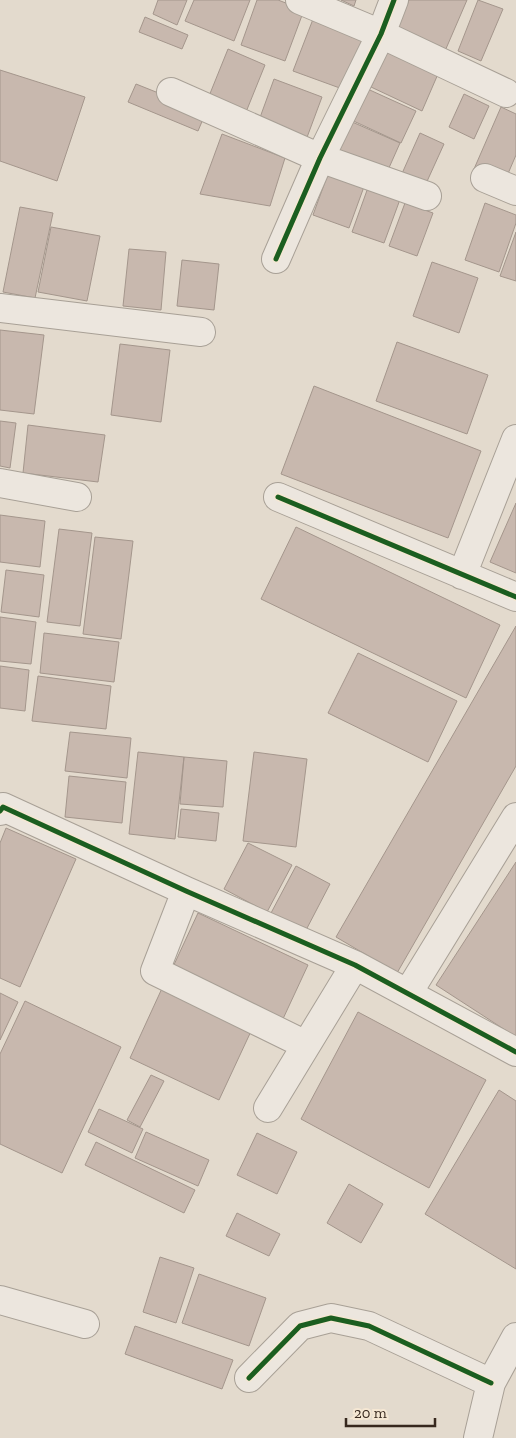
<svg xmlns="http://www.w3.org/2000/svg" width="516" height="1438" font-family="'Zilla Slab',serif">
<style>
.building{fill:#c8b8ae;stroke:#a4968c}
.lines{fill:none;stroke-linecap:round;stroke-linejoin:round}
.minor-casing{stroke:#a8a096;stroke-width:30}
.minor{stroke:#ece6de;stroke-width:28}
.cycleway-casing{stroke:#f5e7d3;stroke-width:8}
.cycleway{stroke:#1b5e20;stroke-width:5}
</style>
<rect width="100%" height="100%" fill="#e3dacd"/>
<path class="building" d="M158,0H187L177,25L153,14Z
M194,0H250L234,41L185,21Z
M257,0H278L304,10L285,61L241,45Z
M341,0H356L354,6Z
M409,0H467L445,51L396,31Z
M478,0L503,9L481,61L458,51Z
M315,14L370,34L348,91L293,71Z
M145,17L188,35L182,49L139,32Z
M228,49L265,65L244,117L207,101Z
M388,51L438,74L422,111L371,87Z
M0,70L85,97L57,181L0,161Z
M274,79L322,97L306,140L258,123Z
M136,84L206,112L198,131L128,102Z
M361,86L416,111L401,143L347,118Z
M464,94L489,106L474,139L449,127Z
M501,107L516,114V155L504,183L474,169Z
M350,121L400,143L384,179L334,156Z
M420,133L444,144L424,188L400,178Z
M222,134L285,158L270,206L200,194Z
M329,171L365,184L349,228L313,215Z
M370,182L402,194L384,243L352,232Z
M405,203L433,213L417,256L389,246Z
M485,203L516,215V223L499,272L465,260Z
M20,207L53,213L35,298L3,292Z
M51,227L100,236L87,301L38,292Z
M516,232V281L500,276Z
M129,249L166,252L161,310L123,306Z
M182,260L219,264L214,310L177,306Z
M432,262L478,278L459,333L413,316Z
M0,330L44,335L34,414L0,410Z
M397,342L488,375L467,434L376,401Z
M120,344L170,350L161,422L111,415Z
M314,386L481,451L448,538L281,474Z
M0,421L16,423L10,468L0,466Z
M28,425L105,435L98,482L23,473Z
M516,503V573L490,562Z
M0,515L45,521L40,567L0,562Z
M296,527L500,625L466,698L261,599Z
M59,529L92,533L80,626L47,622Z
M95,537L133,541L121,639L83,634Z
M6,570L44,575L39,617L1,612Z
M0,617L36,622L31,664L0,661Z
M516,626V766L397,973L336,937Z
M44,633L119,642L114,682L40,673Z
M358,653L457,701L428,762L328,713Z
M0,666L29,670L25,711L0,708Z
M38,676L111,686L106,729L32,721Z
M70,732L131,738L127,778L65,771Z
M138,752L184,757L175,839L129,834Z
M254,752L307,759L296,847L243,841Z
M184,757L227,761L223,807L180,804Z
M69,776L126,782L122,823L65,817Z
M181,809L219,813L216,841L178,837Z
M6,828L76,859L20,987L0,978V843Z
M248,843L292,865L267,912L224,889Z
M516,862V1037L436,985Z
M296,866L330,884L305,932L271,913Z
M198,913L308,965L282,1021L172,969Z
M164,984L253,1027L219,1100L130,1058Z
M0,993L18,1002L0,1040Z
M25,1001L121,1047L62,1173L0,1144V1054Z
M358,1012L486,1080L429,1188L301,1119Z
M151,1075L164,1081L140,1127L127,1120Z
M499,1090L516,1101V1269L425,1214Z
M99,1109L143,1129L132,1153L88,1132Z
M146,1132L209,1160L198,1186L135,1158Z
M257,1133L297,1152L277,1194L237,1175Z
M96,1142L195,1190L184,1213L85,1165Z
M349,1184L383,1204L361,1243L327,1223Z
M237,1213L280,1234L269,1256L226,1236Z
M160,1257L194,1268L176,1323L143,1312Z
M199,1274L266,1298L249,1346L182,1323Z
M135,1326L233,1360L222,1389L125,1354Z"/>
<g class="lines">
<g class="minor-casing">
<path id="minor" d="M300,0L381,34L506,93
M171,92L320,158L427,196
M485,178L516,191
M276,259L320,158L381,34L394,0
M0,308L201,332
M0,483L77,497
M278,497L516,597
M462,575L516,439
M0,811L3,807L186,891L355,965L516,1052
M186,891L155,971L306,1045
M408,993L516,817
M268,1108L355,965
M0,1300L85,1324
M249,1378L300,1326L331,1318L369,1326L491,1383
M478,1438L491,1383L516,1337"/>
</g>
<use href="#minor" class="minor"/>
<g class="cycleway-casing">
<path id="cycleway" d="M276,259L320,158L381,34L394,0
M278,497L516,597
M0,811L3,807L186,891L355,965L516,1052
M249,1378L300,1326L331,1318L369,1326L491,1383"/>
</g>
<use href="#cycleway" class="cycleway"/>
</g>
<path d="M346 1418v8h89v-8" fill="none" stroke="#37281e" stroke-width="2.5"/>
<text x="354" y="1418" font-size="15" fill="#37281e" stroke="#f5e7d3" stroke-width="4" paint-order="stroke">20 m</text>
</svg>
